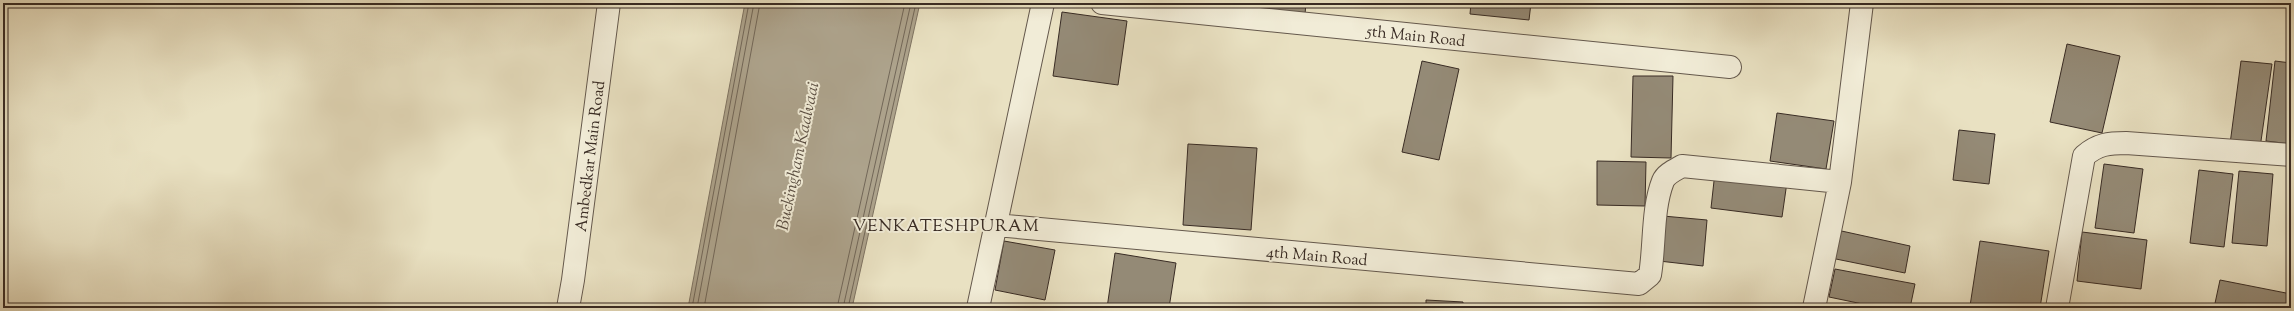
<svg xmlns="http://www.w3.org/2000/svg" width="2294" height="311" font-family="'Sorts Mill Goudy',serif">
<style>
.water{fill:#ada38c;stroke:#7e7362}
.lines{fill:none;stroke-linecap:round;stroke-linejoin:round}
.shore{stroke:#726758;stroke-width:1}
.building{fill:#948a76;stroke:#382b24}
.street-casing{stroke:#64584c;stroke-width:24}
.street{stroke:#f1ecd7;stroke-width:22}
.labels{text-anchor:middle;stroke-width:4;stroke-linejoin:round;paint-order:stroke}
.street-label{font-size:16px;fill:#382b24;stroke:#f1ecd7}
.water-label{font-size:17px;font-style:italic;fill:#5b4f43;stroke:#f1ecd7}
.neighbourhood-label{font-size:17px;letter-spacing:1px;fill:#382b24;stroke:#f1ecd7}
</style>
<rect width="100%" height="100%" fill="#e9e1c2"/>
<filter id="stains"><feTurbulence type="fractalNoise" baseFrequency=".005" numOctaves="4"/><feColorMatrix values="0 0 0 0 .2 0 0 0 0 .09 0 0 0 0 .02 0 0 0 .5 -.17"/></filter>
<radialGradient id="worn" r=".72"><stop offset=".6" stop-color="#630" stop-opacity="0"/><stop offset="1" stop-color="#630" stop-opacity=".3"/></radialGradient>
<path class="water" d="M745,3H920L852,308H688Z"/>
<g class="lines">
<path class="shore" d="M692,308L749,3
M697,308L754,3
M704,308L760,3
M837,308L905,3
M843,308L911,3
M848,308L916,3"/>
</g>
<path class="building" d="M1233,3H1306L1305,14L1232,7Z
M1471,3H1531L1529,20L1470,14Z
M1062,12L1127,21L1118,85L1053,76Z
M2067,44L2120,56L2102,133L2050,122Z
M1422,61L1459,69L1439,160L1402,152Z
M2241,61L2272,64L2260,148L2230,144Z
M2275,61L2291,63V144L2266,141Z
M1633,76H1673L1671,158L1631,157Z
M1777,113L1834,121L1826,169L1770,161Z
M1959,130L1995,134L1989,184L1953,180Z
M1188,144L1257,148L1251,230L1183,225Z
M1597,161L1646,162L1645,206L1597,205Z
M2104,164L2143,169L2134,233L2095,228Z
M2199,170L2233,174L2224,247L2190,243Z
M2239,171L2273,174L2267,246L2232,243Z
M1715,172L1787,182L1782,217L1711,208Z
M1663,216L1707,220L1703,266L1659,261Z
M1837,230L1910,246L1905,273L1831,258Z
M2082,232L2147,240L2141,289L2077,281Z
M1004,241L1055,250L1045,300L995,290Z
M1980,241L2049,251L2040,308H1984L1970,306Z
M1115,253L1176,263L1169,308H1107Z
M1835,269L1915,284L1910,308H1882L1829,297Z
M2220,280L2291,294L2289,308H2214Z
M1426,300L1463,302V308H1426Z"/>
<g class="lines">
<g class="street-casing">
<path id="street" d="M1102,3L1730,67
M996,225L1639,284L1650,275C1655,245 1652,209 1663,181C1666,174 1675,170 1682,166L1840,182
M568,308L573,280L609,3
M978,308L1043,3
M1814,308L1840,182L1862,3
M2057,308L2084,156C2098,144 2109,143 2126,143L2291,155"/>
</g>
<use href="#street" class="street"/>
</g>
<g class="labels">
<g class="street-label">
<text transform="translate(1416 35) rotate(6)" y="6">5th Main Road</text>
<text transform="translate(589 156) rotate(-83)" y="6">Ambedkar Main Road</text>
<text transform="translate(1317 255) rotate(5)" y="6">4th Main Road</text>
</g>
<g class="water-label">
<text transform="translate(797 156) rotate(-78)" y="6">Buckingham Kaalvaai</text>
</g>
<g class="neighbourhood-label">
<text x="946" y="231">VENKATESHPURAM</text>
</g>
</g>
<rect width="2294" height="311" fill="none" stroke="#e9e1c2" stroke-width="16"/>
<rect x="4" y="4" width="2286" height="303" fill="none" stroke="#382b24" stroke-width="2"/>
<rect x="8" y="8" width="2278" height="295" fill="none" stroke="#382b24"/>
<rect width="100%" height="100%" filter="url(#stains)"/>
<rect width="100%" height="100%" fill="url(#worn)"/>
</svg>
